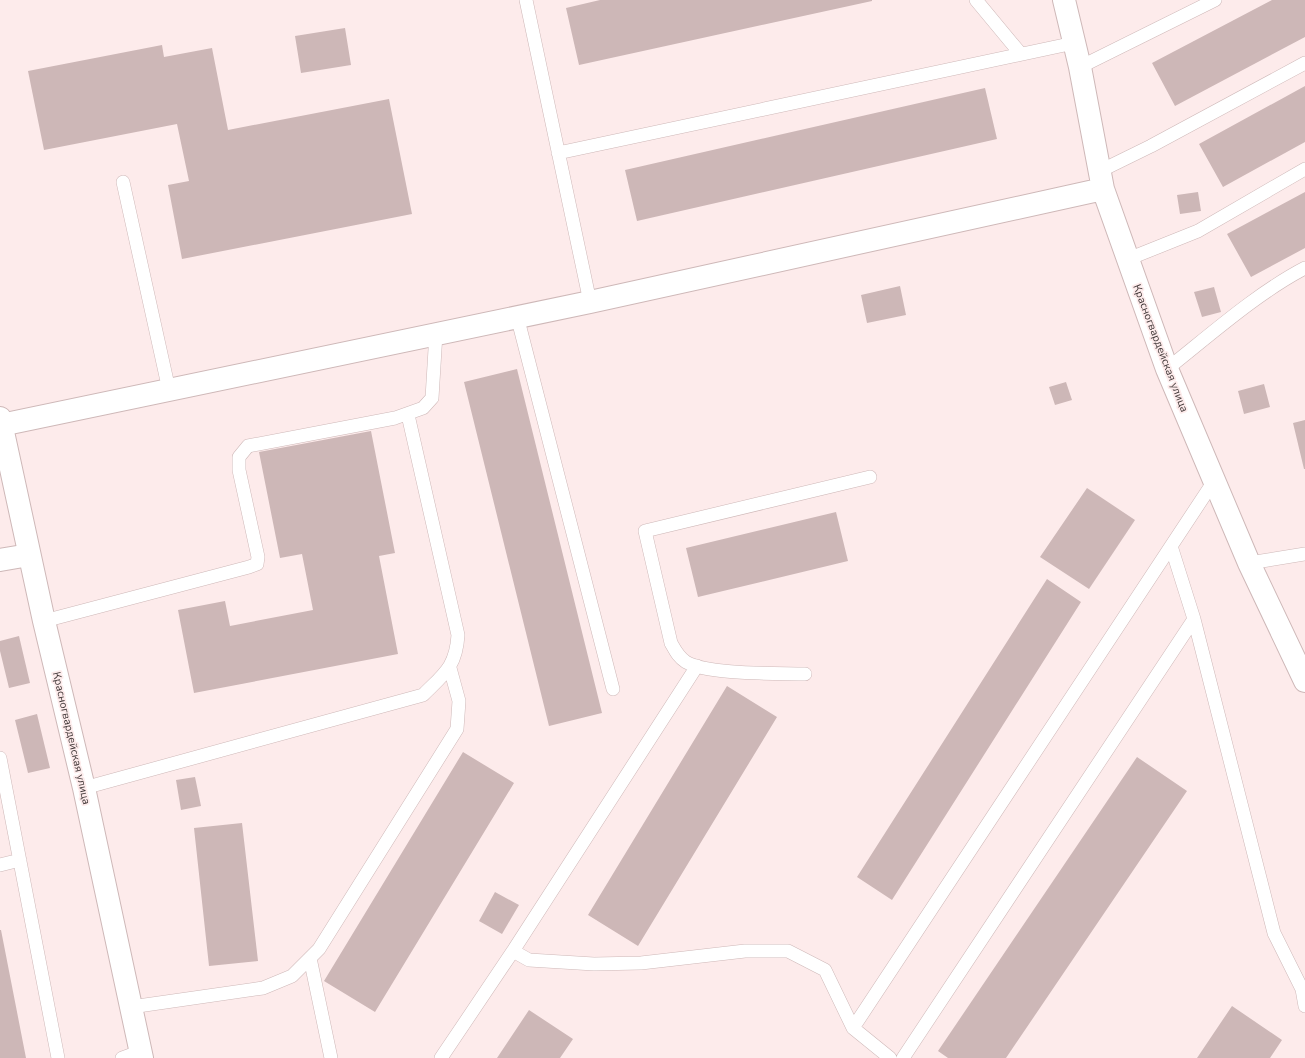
<svg xmlns="http://www.w3.org/2000/svg" width="1305" height="1058" font-family="'Nunito Sans',sans-serif">
<style>
.building{fill:#cdb7b7}
.lines{fill:none;stroke-linecap:round;stroke-linejoin:round}
.service-casing{stroke:#ceb8b8;stroke-width:14}
.minor-casing{stroke:#ceb8b8;stroke-width:24}
.primary-casing{stroke:#ceb8b8;stroke-width:24}
.service{stroke:#fff;stroke-width:13}
.minor{stroke:#fff;stroke-width:22}
.primary{stroke:#fff;stroke-width:22}
.labels{text-anchor:middle;stroke-width:3.5;stroke-linejoin:round;paint-order:stroke}
.street-label{font-size:11px;fill:#423939;stroke:#fdebeb}
</style>
<rect width="100%" height="100%" fill="#fdebeb"/>
<path class="building" d="M600,0H872V1L579,65L566,8Z
M1272,0H1305V37L1175,106L1152,63Z
M345,28L351,65L301,73L295,36Z
M162,45L164,57L212,48L228,130L389,99L412,214L182,259L168,185L189,181L177,124L44,150L28,71Z
M1305,86V142L1223,187L1199,144Z
M985,88L997,139L637,221L625,170Z
M1198,192L1201,211L1180,214L1177,195Z
M1305,192V248L1251,277L1227,234Z
M900,286L906,315L867,323L861,295Z
M1214,287L1221,312L1202,317L1194,292Z
M517,369L602,713L549,726L464,382Z
M1066,382L1072,400L1055,405L1049,387Z
M1264,384L1270,407L1244,414L1238,391Z
M1305,420V469H1304L1293,423Z
M371,431L395,553L379,556L398,654L194,693L178,610L225,601L230,626L313,610L302,554L280,558L259,452Z
M1087,488L1135,520L1089,589L1040,557Z
M836,512L848,561L698,597L686,548Z
M1047,579L1081,602L892,900L857,877Z
M19,636L30,683L9,688L0,651V641Z
M727,686L777,717L638,946L588,915Z
M37,714L50,768L28,773L15,720Z
M463,752L514,783L375,1012L324,981Z
M1137,757L1187,791L1006,1058H948L938,1051Z
M195,777L201,806L181,810L176,780Z
M242,823L258,961L209,966L194,828Z
M495,892L519,905L502,934L479,921Z
M0,930H1L26,1058H0Z
M1232,1006L1282,1040L1270,1058H1197Z
M529,1010L573,1039L560,1058H497Z"/>
<g class="lines">
<g class="service-casing">
<path id="service" d="M526,0L590,302
M976,0L1020,53
M1080,67L1215,0
M558,153L1074,43
M1098,172L1151,146L1305,63
M123,182L169,390
M1128,259L1198,231L1305,169
M517,316L613,689
M1167,369C1210,335 1257,293 1305,268
M1171,546L1194,619L1274,933L1302,989L1305,1006
M1249,563L1305,554
M44,621L249,567L257,564L258,557L239,470V457L248,446L395,418L423,408L432,398L436,333
M805,674C778,673 708,675 686,662C678,657 675,650 671,643L645,531L870,477
M0,758L58,1058
M84,788L423,695C444,674 456,667 458,635L408,415
M0,865L20,860
M513,951L697,666
M310,958L331,1058
M131,1007L263,988L292,976L319,949L457,729L459,701L450,668
M853,1028L1214,481
M122,1058L141,1051
M441,1058L513,951L529,960L594,964L641,963L745,951H788L825,970L853,1028L890,1058
M903,1058L1194,619"/>
</g>
<g class="minor-casing">
<path id="minor" d="M1064,0L1080,67L1103,189L1167,369L1249,563L1305,681
M1,425L590,302L1103,189
M0,560L29,555"/>
</g>
<g class="primary-casing">
<path id="primary" d="M0,418L44,621L84,788L142,1058"/>
</g>
<use href="#service" class="service"/>
<use href="#minor" class="minor"/>
<use href="#primary" class="primary"/>
</g>
<g class="labels">
<g class="street-label">
<text transform="translate(1161 348) rotate(69)" y="4">Красногвардейская улица</text>
<text transform="translate(72 738) rotate(77)" y="4">Красногвардейская улица</text>
</g>
</g>
</svg>
